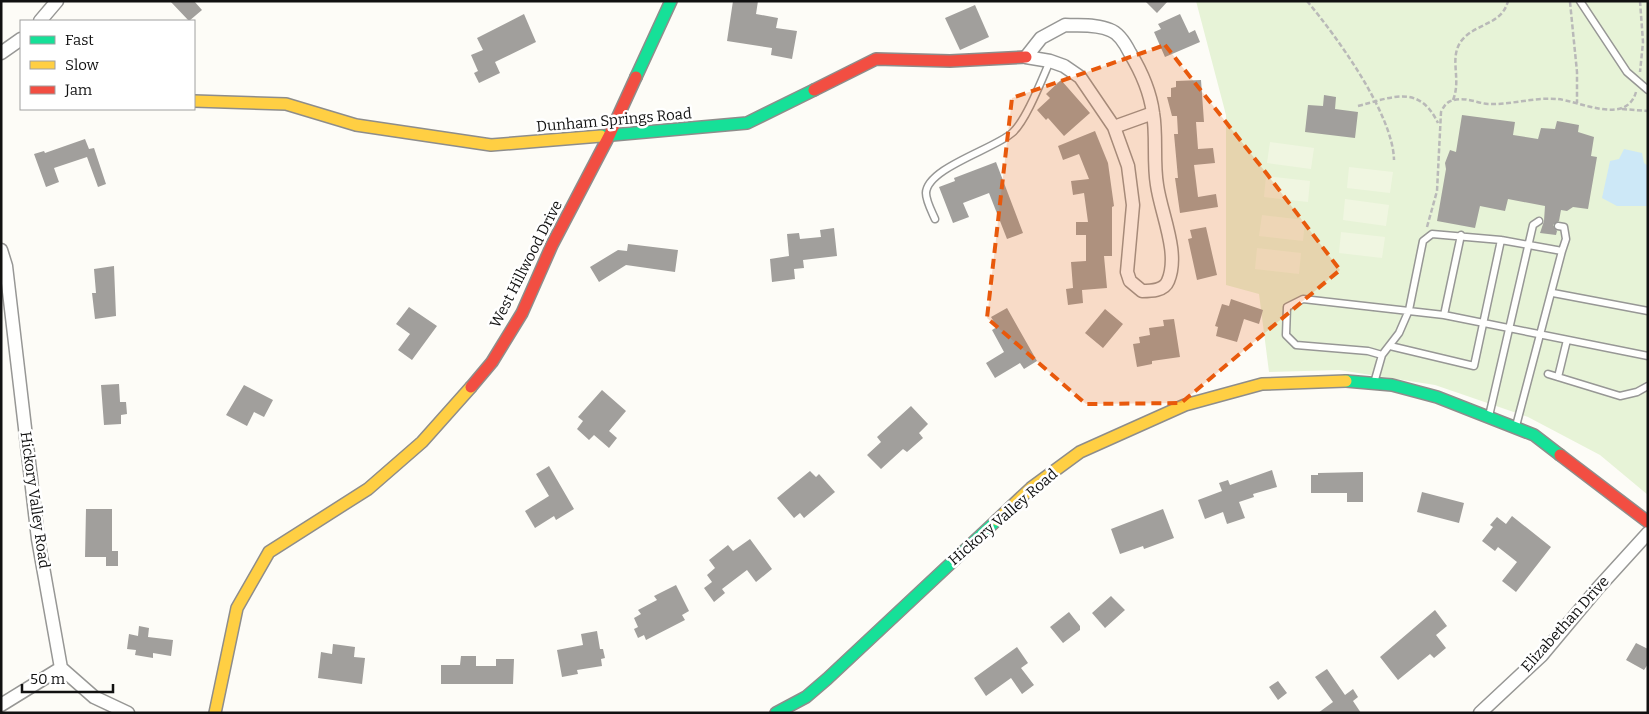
<svg xmlns="http://www.w3.org/2000/svg" width="1649" height="714" font-family="Bitter,serif">
<style>
.green{fill:#e7f3d7}
.pitch{fill:#f0f6e1}
.water{fill:#cde8f7}
.building{fill:#a19f9c}
.lines{fill:none;stroke-linecap:round;stroke-linejoin:round}
.lane-casing{stroke:#979795;stroke-width:9}
.street-casing{stroke:#979795;stroke-width:15}
.fast-casing{stroke:#8e8d8b;stroke-width:14}
.slow-casing{stroke:#8e8d8b;stroke-width:14}
.jam-casing{stroke:#8e8d8b;stroke-width:14}
.path{stroke:#b9b9b8;stroke-width:2.5;stroke-dasharray:5 2.5;stroke-linecap:butt}
.lane{stroke:#fffffe;stroke-width:6}
.street{stroke:#fffffe;stroke-width:12}
.fast{stroke:#16e098;stroke-width:11}
.slow{stroke:#ffcf43;stroke-width:11}
.jam{stroke:#f24e42;stroke-width:11}
.marked{fill:#e8590c;fill-opacity:0.2;stroke:#e8590c;stroke-width:4;stroke-dasharray:10 6;stroke-linejoin:round}
.labels{text-anchor:middle;stroke-width:5;stroke-linejoin:round;paint-order:stroke}
.street-label{font-size:15px;fill:#111;stroke:#fff}
</style>
<rect width="100%" height="100%" fill="#fdfcf7"/>
<path class="green" d="M1196,1H1648V495L1600,455L1528,417L1435,385L1339,370L1269,372L1259,294L1226,285V115Z"/>
<path class="pitch" d="M1270,142L1314,148L1311,169L1267,163Z
M1349,167L1393,172L1390,193L1347,188Z
M1266,176L1310,181L1308,202L1264,197Z
M1345,199L1389,205L1386,226L1343,220Z
M1262,215L1305,220L1303,241L1259,236Z
M1341,232L1385,237L1382,258L1339,253Z
M1257,248L1301,253L1299,274L1255,269Z"/>
<path class="water" d="M1624,149L1642,153L1644,163L1648,166L1647,206H1617L1602,198L1610,161L1619,159Z"/>
<path class="building" d="M170,1H194L202,10L189,21Z
M733,1H758L756,14L778,18L776,28L797,31L792,59L771,55L772,48L727,41Z
M1145,1H1168L1157,13Z
M975,5L989,37L960,50L945,18Z
M524,14L536,42L495,62L500,73L479,83L474,73L478,71L471,55L483,50L477,38Z
M1180,14L1189,33L1195,30L1200,42L1165,57L1154,32L1161,29L1158,24Z
M1061,80L1090,113L1064,136L1048,118L1046,120L1037,110L1050,98L1046,94Z
M1201,80L1204,122H1196L1198,149L1213,148L1215,163L1194,165L1198,197L1216,194L1218,207L1180,213L1175,178H1178L1174,134H1178L1177,116H1172L1167,97H1171V88L1176,87V81Z
M1324,95L1336,97L1335,109L1358,112L1355,138L1305,132L1308,105L1323,106Z
M1462,115L1515,122L1513,135L1538,139L1541,128L1555,129L1557,121L1579,125L1578,132L1594,137L1591,156L1597,157L1588,209L1573,207L1567,211L1561,210L1559,221L1553,225L1557,231L1556,235L1540,233L1544,221L1545,206L1508,199L1505,211L1480,206L1475,228L1437,221L1446,169L1445,163L1450,150L1456,152Z
M1095,131L1108,163L1114,206L1112,207V256H1104L1107,288L1082,290L1083,303L1068,305L1066,289L1073,288L1071,262L1086,261V235H1076V222H1088L1084,193L1073,195L1071,181L1089,179L1079,154L1063,160L1058,146Z
M85,139L89,149L94,148L106,184L98,187L87,157L54,168L59,182L46,187L34,154L44,151L45,153Z
M996,162L1023,233L1007,239L989,193L963,203L969,217L953,223L939,187L955,181L954,178Z
M1206,227L1217,275L1197,280L1188,239L1192,238L1190,230Z
M834,228L837,256L803,260L804,268L794,269L795,279L772,282L770,259L789,256L787,234L799,233L800,239L821,237L820,230Z
M628,244L678,250L675,272L626,265L599,282L590,267L618,250L627,251Z
M114,266L116,316L95,319L92,293H96L94,269Z
M1231,299L1263,310L1259,324L1244,319L1237,342L1216,336L1218,327L1215,326L1222,304L1229,306Z
M409,307L437,326L412,360L398,350L410,334L396,324Z
M1007,308L1037,361L1024,369L1020,363L995,378L986,363L1004,352L992,330L997,327L991,317Z
M1105,309L1123,324L1103,348L1085,333Z
M1174,319L1180,357L1152,361V364L1137,367L1133,344L1140,343L1139,337L1150,335L1149,328L1164,326L1163,320Z
M119,384L120,402H126L127,414L121,415V424L104,425L101,385Z
M244,385L273,400L264,417L254,412L247,426L226,415Z
M602,390L626,411L609,431L617,438L609,448L594,435L589,440L577,429L583,421L578,417Z
M911,406L928,424L919,433L923,438L907,452L903,449L881,469L867,455L881,442L877,437Z
M549,466L574,509L556,520L554,516L535,528L525,511L549,496L536,474Z
M1272,470L1277,487L1253,494L1254,497L1239,502L1245,518L1227,524L1223,512L1205,519L1198,500L1222,491L1219,483L1228,480L1230,485Z
M810,471L816,477L819,474L835,492L804,518L800,513L794,518L777,498Z
M1363,472V502H1347V493H1311V475H1318V473Z
M1422,492L1464,503L1459,523L1417,512Z
M86,509H112V551H118V566H106V557H85Z
M1163,509L1174,538L1144,549L1143,546L1120,554L1111,529Z
M1512,516L1551,547L1516,592L1502,581L1517,562L1498,547L1495,551L1482,541L1493,527L1490,525L1497,517L1506,524Z
M750,539L772,569L756,582L747,570L722,589L725,593L714,602L704,588L712,582L707,575L715,568L709,560L728,545L733,551Z
M676,585L689,611L682,615L685,620L646,640L644,635L638,638L634,629L638,627L634,618L641,614L638,610L657,600L654,596Z
M1111,596L1125,610L1105,628L1092,613Z
M1435,610L1447,626L1436,635L1446,648L1434,658L1430,654L1398,680L1380,657Z
M1069,612L1080,626V630L1063,643L1050,627Z
M139,626L149,628L148,637L173,640L171,656L153,653V658L135,655L136,650L127,649L129,634L138,636Z
M597,631L600,649H603L605,658L601,659L602,666L577,670L578,674L562,677L557,650L583,645L581,634Z
M1636,643L1648,649V664L1644,670L1626,660Z
M333,644L355,647L354,657L365,658L362,684L318,678L321,652L332,654Z
M1017,647L1028,663L1021,668L1034,685L1022,694L1011,678L986,696L974,678Z
M461,656H476V666H496V659H514L513,684H441V665H460Z
M1327,669L1345,695L1353,689L1358,697L1353,701L1361,713H1318L1333,702L1315,677Z
M1278,681L1287,693L1278,700L1269,687Z"/>
<g class="lines">
<g class="lane-casing">
<path id="lane" d="M1580,1L1627,72L1648,90
M935,219C932,212 926,201 926,193C927,168 994,149 1012,133C1026,121 1042,79 1050,61
M1558,226L1564,227L1566,239L1562,251
M1553,293L1648,311
M1444,315L1461,235
M1390,346L1474,366L1501,240
M1382,355L1368,351L1296,345L1286,335L1287,307L1303,299L1444,315L1648,356
M1548,374L1620,396L1637,392L1648,386
M1558,377L1567,340
M1374,383L1382,355L1399,333L1409,310L1423,241L1432,234L1501,240L1562,251L1516,426
M1489,416L1533,225L1539,221"/>
</g>
<g class="street-casing">
<path id="street" d="M40,21L57,1
M1065,25C1080,26 1097,24 1110,30C1119,33 1126,45 1130,53C1141,71 1150,91 1153,113C1157,136 1153,161 1157,185C1161,214 1180,253 1168,281C1164,291 1151,291 1142,291L1130,281L1127,272L1133,205L1128,166L1114,127L1080,77L1064,66L1050,61L1026,57L1041,38Z
M1,53L21,39
M1114,127L1153,113
M1,250L6,266L38,539L61,668L94,697L128,713
M1,705L61,668
M1480,713L1542,655L1598,588L1648,533"/>
</g>
<g class="fast-casing">
<path id="fast" d="M636,77L671,1
M601,136L747,123L814,90
M1346,381L1392,385L1437,397L1534,435L1560,455
M776,713L806,697L827,679L997,520"/>
</g>
<g class="slow-casing">
<path id="slow" d="M194,101L286,104L356,125L491,145L601,136
M997,520L1031,488L1080,452L1185,405L1262,384L1346,381
M215,713L237,608L269,552L368,489L422,442L471,387"/>
</g>
<g class="jam-casing">
<path id="jam" d="M814,90L876,59L950,61L1026,57
M471,387L492,362L522,313L552,245L609,136L636,77
M1560,455L1648,522"/>
</g>
<path class="path" d="M1307,1C1337,37 1393,114 1394,160
M1640,1L1643,42L1640,72
M1570,2L1577,72V103
M1453,100C1462,78 1448,58 1462,40C1476,23 1502,25 1508,1
M1358,106C1393,97 1419,84 1438,123
M1622,109L1648,111
M1427,227L1437,191L1441,112C1444,106 1447,101 1454,100C1466,97 1477,103 1488,104C1511,105 1534,97 1557,99C1580,101 1626,126 1636,92"/>
<use href="#lane" class="lane"/>
<use href="#street" class="street"/>
<use href="#fast" class="fast"/>
<use href="#slow" class="slow"/>
<use href="#jam" class="jam"/>
</g>
<path class="marked" d="M1165,45L1267,174L1340,270L1181,403L1086,404L987,318L1012,98Z"/>
<g class="labels">
<g class="street-label">
<text transform="translate(614 120) rotate(-5)" y="5">Dunham Springs Road</text>
<text transform="translate(526 264) rotate(-63)" y="5">West Hillwood Drive</text>
<text transform="translate(35 500) rotate(82)" y="5">Hickory Valley Road</text>
<text transform="translate(1003 517) rotate(-41)" y="5">Hickory Valley Road</text>
<text transform="translate(1565 624) rotate(-48)" y="5">Elizabethan Drive</text>
</g>
</g>
<rect width="1649" height="714" fill="none" stroke="#111111" stroke-width="5"/>
<rect x="20" y="20" width="175" height="90" fill="#ffffff" stroke="#a0a0a0"/>
<rect x="30" y="36" width="25" height="8" fill="#16e098" stroke="#a0a0a0"/>
<text x="65" y="45" font-size="15" fill="#111111">Fast</text>
<rect x="30" y="61" width="25" height="8" fill="#ffcf43" stroke="#a0a0a0"/>
<text x="65" y="70" font-size="15" fill="#111111">Slow</text>
<rect x="30" y="86" width="25" height="8" fill="#f24e42" stroke="#a0a0a0"/>
<text x="65" y="95" font-size="15" fill="#111111">Jam</text>
<path d="M22 684v8h91v-8" fill="none" stroke="#111111" stroke-width="2.5"/>
<text x="30" y="684" font-size="15" fill="#111111" stroke="#ffffff" stroke-width="4" paint-order="stroke">50 m</text>
</svg>
